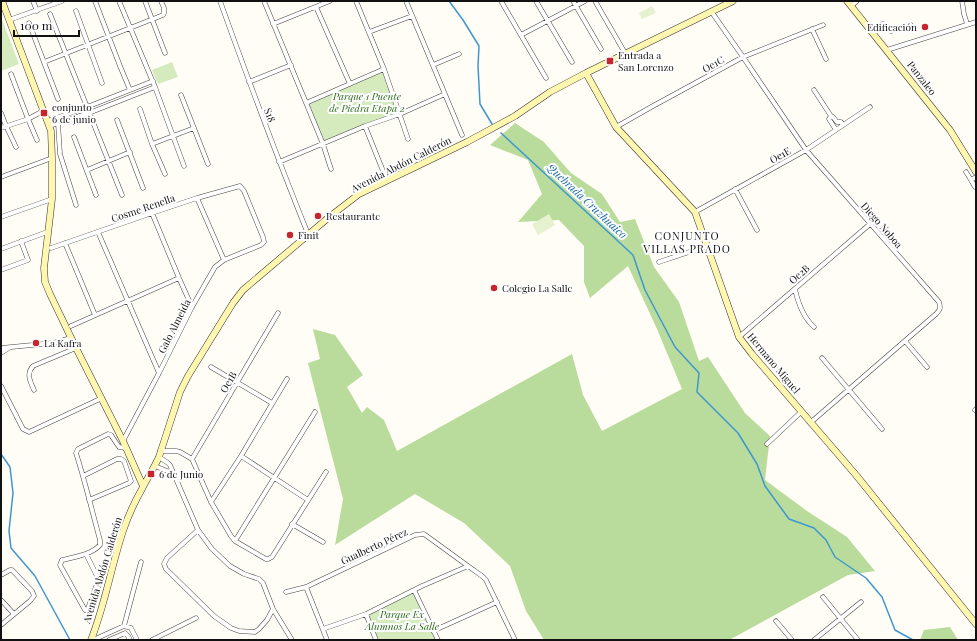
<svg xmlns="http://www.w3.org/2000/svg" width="977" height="641" font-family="'Playfair Display',serif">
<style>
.green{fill:#d5ebbd}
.forest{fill:#b9dc9c}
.pitch{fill:#e6f2cf}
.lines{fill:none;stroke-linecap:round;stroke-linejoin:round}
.stream{stroke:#3f96cf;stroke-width:1.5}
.street-casing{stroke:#444;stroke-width:5}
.secondary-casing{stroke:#333;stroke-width:7}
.street{stroke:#fff;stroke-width:4}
.secondary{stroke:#fff6b0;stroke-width:6}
.poi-dot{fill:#c4262e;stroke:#fff;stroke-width:1.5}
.labels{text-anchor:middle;stroke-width:4;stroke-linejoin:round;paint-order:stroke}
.poi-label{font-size:10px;fill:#111;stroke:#fff;text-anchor:start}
.street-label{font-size:10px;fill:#111;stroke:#fff}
.park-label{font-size:10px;font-style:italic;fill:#2f6b1f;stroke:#fff}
.water-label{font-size:11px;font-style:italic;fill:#1768a6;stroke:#fff}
.neighbourhood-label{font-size:11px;letter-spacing:1px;fill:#111;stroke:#fff}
</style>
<rect width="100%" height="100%" fill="#fffdf5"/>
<path class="green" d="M1,17L19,64L1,71Z
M172,62L178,77L158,84L152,70Z
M384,69L400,114L323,144L306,103Z
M413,593L436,640H376L366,614Z"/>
<path class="forest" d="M515,123L544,142L571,173L602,194L620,222L635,219L654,267L679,302L699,361L708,357L745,413L770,436L765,480L807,511L847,537L875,571L848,575L731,639V640H544L526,611L510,566L464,523L415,494L335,545L343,499L308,363L320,359L313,329L335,335L363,375L347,387L362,413L367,407L384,420L397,451L572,354L583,395L602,431L682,389L657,329L628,266L590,298L584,282V246L559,220L518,222L542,194L528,160L490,145Z
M950,627L958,640H920L924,630Z"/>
<path class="pitch" d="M652,6L656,13L642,19L639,13Z
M549,214L555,225L538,235L532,224Z"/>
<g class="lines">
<path class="stream" d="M449,1L463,20L479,46L478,66L480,104L492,124
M501,133L633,255L645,290L675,347L699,373L697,392L738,433L757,464L765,486L789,519L814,528L826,540L835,557L866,578L882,597L895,630L913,640
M1,454L10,467L13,493L9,531L11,548L35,576L70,640"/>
<g class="street-casing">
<path id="street" d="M33,1L37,11
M95,1L120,66L130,90
M119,1L155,87L184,166
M145,1L165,53
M220,1C248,79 277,157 308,234
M264,1L323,144L331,169
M356,1L384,69L408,139
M406,1L462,135
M501,1L546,78
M536,1L572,62
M573,1L601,49
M595,1L625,53
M962,1L964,14L967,24
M851,6L857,1
M316,7L350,84
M76,11L102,83
M711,11L743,57L806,150L939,302C941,308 940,310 936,314L810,423
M50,14L122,195
M9,20L62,1
M29,23L58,99
M273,24L330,1
M812,29L826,59
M871,31L883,24L889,30L891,31L911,25
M369,32L412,16
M521,35L585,1
M887,50L976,22
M44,62L163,15L164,13V8L161,1
M433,65L459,54
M11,74L28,119L37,140
M249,82L291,65
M814,90L831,116L829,119L836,130
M181,95L208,164
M306,103L384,69
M140,109L152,144L165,174
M1,113L6,126L16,147
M831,116L833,117L837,122H841L843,125
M117,120L143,188
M48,121L87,107L153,81
M58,123L60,154L76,205
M49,126L89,113L155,87
M365,126L387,181
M616,127L653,106L743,57L823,25
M1,128L28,119L43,111
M74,137L96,195
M152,144L194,128
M279,162L365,126L400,114L445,94
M87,170L130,152
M966,172L971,180L976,177
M1,177L52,158
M971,180L975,187
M735,189L757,230
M197,198L224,260
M695,212L806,150L870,107
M152,213L179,278L192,307
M1,217L52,199
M98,232L159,373
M65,243L95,315
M51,248L152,213L197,198L240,186L244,191L263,237L264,242L261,245L224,260L215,267L192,307L159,373L123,441
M1,249L47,232
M659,262L707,246
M1,270L28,260L21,241
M795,289C798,303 804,318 814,327
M71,326L179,278
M739,337L870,224
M905,341L927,367
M1,348L53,343L71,338
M1,353L9,348
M822,358L882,429
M211,367L272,403
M1,386L23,429L29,432L102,398
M34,390C30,381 26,374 33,366L76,348
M975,410L976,409
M767,444L801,412
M160,451H176L180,452L192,459L211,502L231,536L235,541L266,559H268L272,557L326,472
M241,456L308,500
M159,457L168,463L170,465L198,530L212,549L230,566L244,574L259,579L263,583L273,609L292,640
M192,459L278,313
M155,466L167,471L173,475
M83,476L117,459H121L124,461L131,481L129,483L89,500
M211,502L241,456L287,379
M292,524L323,542
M198,530L167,558L164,564L166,569L214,616L231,628L239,631L255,632L259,629L267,620L273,609
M235,541L315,412
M86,554L98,578V581L87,611L85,610L60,565L62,560C74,557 91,555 100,545V540C92,511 85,481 76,453L78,449L108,434L111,435L119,447L126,448
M1,575L10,570H12L32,591L34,596L30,601L1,625
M306,587L327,640
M414,590L438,640
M286,592L306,587L415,535L424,534L468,566L482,576L486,580L515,640
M823,597L858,640
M1,600L14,614
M366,614L376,640
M776,621L792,640
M124,626L141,562
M323,629L366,614L422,586L468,566
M433,631L497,602
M93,640L124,626L131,628L137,640
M109,640L125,633L128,636L130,640
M152,640L196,618
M814,640L861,602"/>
</g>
<g class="secondary-casing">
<path id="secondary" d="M2,1L51,131L52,158V199L44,268L45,282L50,294L76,348L123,441L143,486
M847,1L950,130L976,172
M586,73L616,127L695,212L739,337L752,354L856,475L976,624
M91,640C105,605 111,567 123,531C128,516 135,501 143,487C148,477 154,468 159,457L180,392L188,376L233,303L243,290L328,218L359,194L467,142L515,116L550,92L586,73L733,1"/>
</g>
<use href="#street" class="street"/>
<use href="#secondary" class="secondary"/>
</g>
<g class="poi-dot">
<circle cx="925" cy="27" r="4"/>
<rect x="606" y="57" width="8" height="8" rx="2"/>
<rect x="40" y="109" width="8" height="8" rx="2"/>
<circle cx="318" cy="216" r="4"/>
<circle cx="290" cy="235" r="4"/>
<circle cx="494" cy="288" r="4"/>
<circle cx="36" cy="343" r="4"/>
<rect x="147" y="470" width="8" height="8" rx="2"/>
</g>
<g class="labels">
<g class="poi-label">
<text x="917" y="31" text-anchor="end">Edificación</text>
<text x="618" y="59">Entrada a<tspan x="618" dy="12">San Lorenzo</tspan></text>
<text x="52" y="111">conjunto<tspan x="52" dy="12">6 de junio</tspan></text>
<text x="326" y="220">Restaurante</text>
<text x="298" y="239">Finit</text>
<text x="502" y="292">Colegio La Salle</text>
<text x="44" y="347">La Kafra</text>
<text x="159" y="478">6 de Junio</text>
</g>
<g class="street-label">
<text transform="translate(713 64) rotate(-28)" y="4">Oe1C</text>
<text transform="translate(922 78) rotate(52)" y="4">Panzaleo</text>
<text transform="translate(270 115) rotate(69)" y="4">S18</text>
<text transform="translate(780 155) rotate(-29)" y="4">Oe1E</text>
<text transform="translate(401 164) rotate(-27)" y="4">Avenida Abdón Calderón</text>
<text transform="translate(143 208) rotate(-19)" y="4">Cosme Renella</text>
<text transform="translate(882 225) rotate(49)" y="4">Diego Noboa</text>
<text transform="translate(799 274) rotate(-41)" y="4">Oe2B</text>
<text transform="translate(174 326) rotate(-63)" y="4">Galo Almeida</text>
<text transform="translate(774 363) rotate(50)" y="4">Hermano Miguel</text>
<text transform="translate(228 382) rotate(-59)" y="4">Oe1B</text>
<text transform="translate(374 546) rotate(-25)" y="4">Gualberto Pérez</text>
<text transform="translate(102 570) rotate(-73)" y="4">Avenida Abdón Calderón</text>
</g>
<g class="park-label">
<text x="367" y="100">Parque 1 Puente<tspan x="367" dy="12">de Piedra Etapa 2</tspan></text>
<text x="402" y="618">Parque Ex<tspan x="402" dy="12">Alumnos La Salle</tspan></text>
</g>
<g class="water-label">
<text transform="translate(587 201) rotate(43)" y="4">Quebrada Cruzhuaico</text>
</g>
<g class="neighbourhood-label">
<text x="687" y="240">CONJUNTO<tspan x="687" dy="13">VILLAS PRADO</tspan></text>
</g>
</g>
<rect width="977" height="641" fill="none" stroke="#111111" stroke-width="4"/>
<path d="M14 30v6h65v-6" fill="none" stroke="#111111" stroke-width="2"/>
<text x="20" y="30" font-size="12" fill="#111111" stroke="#ffffff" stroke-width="3" paint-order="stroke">100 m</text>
</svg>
